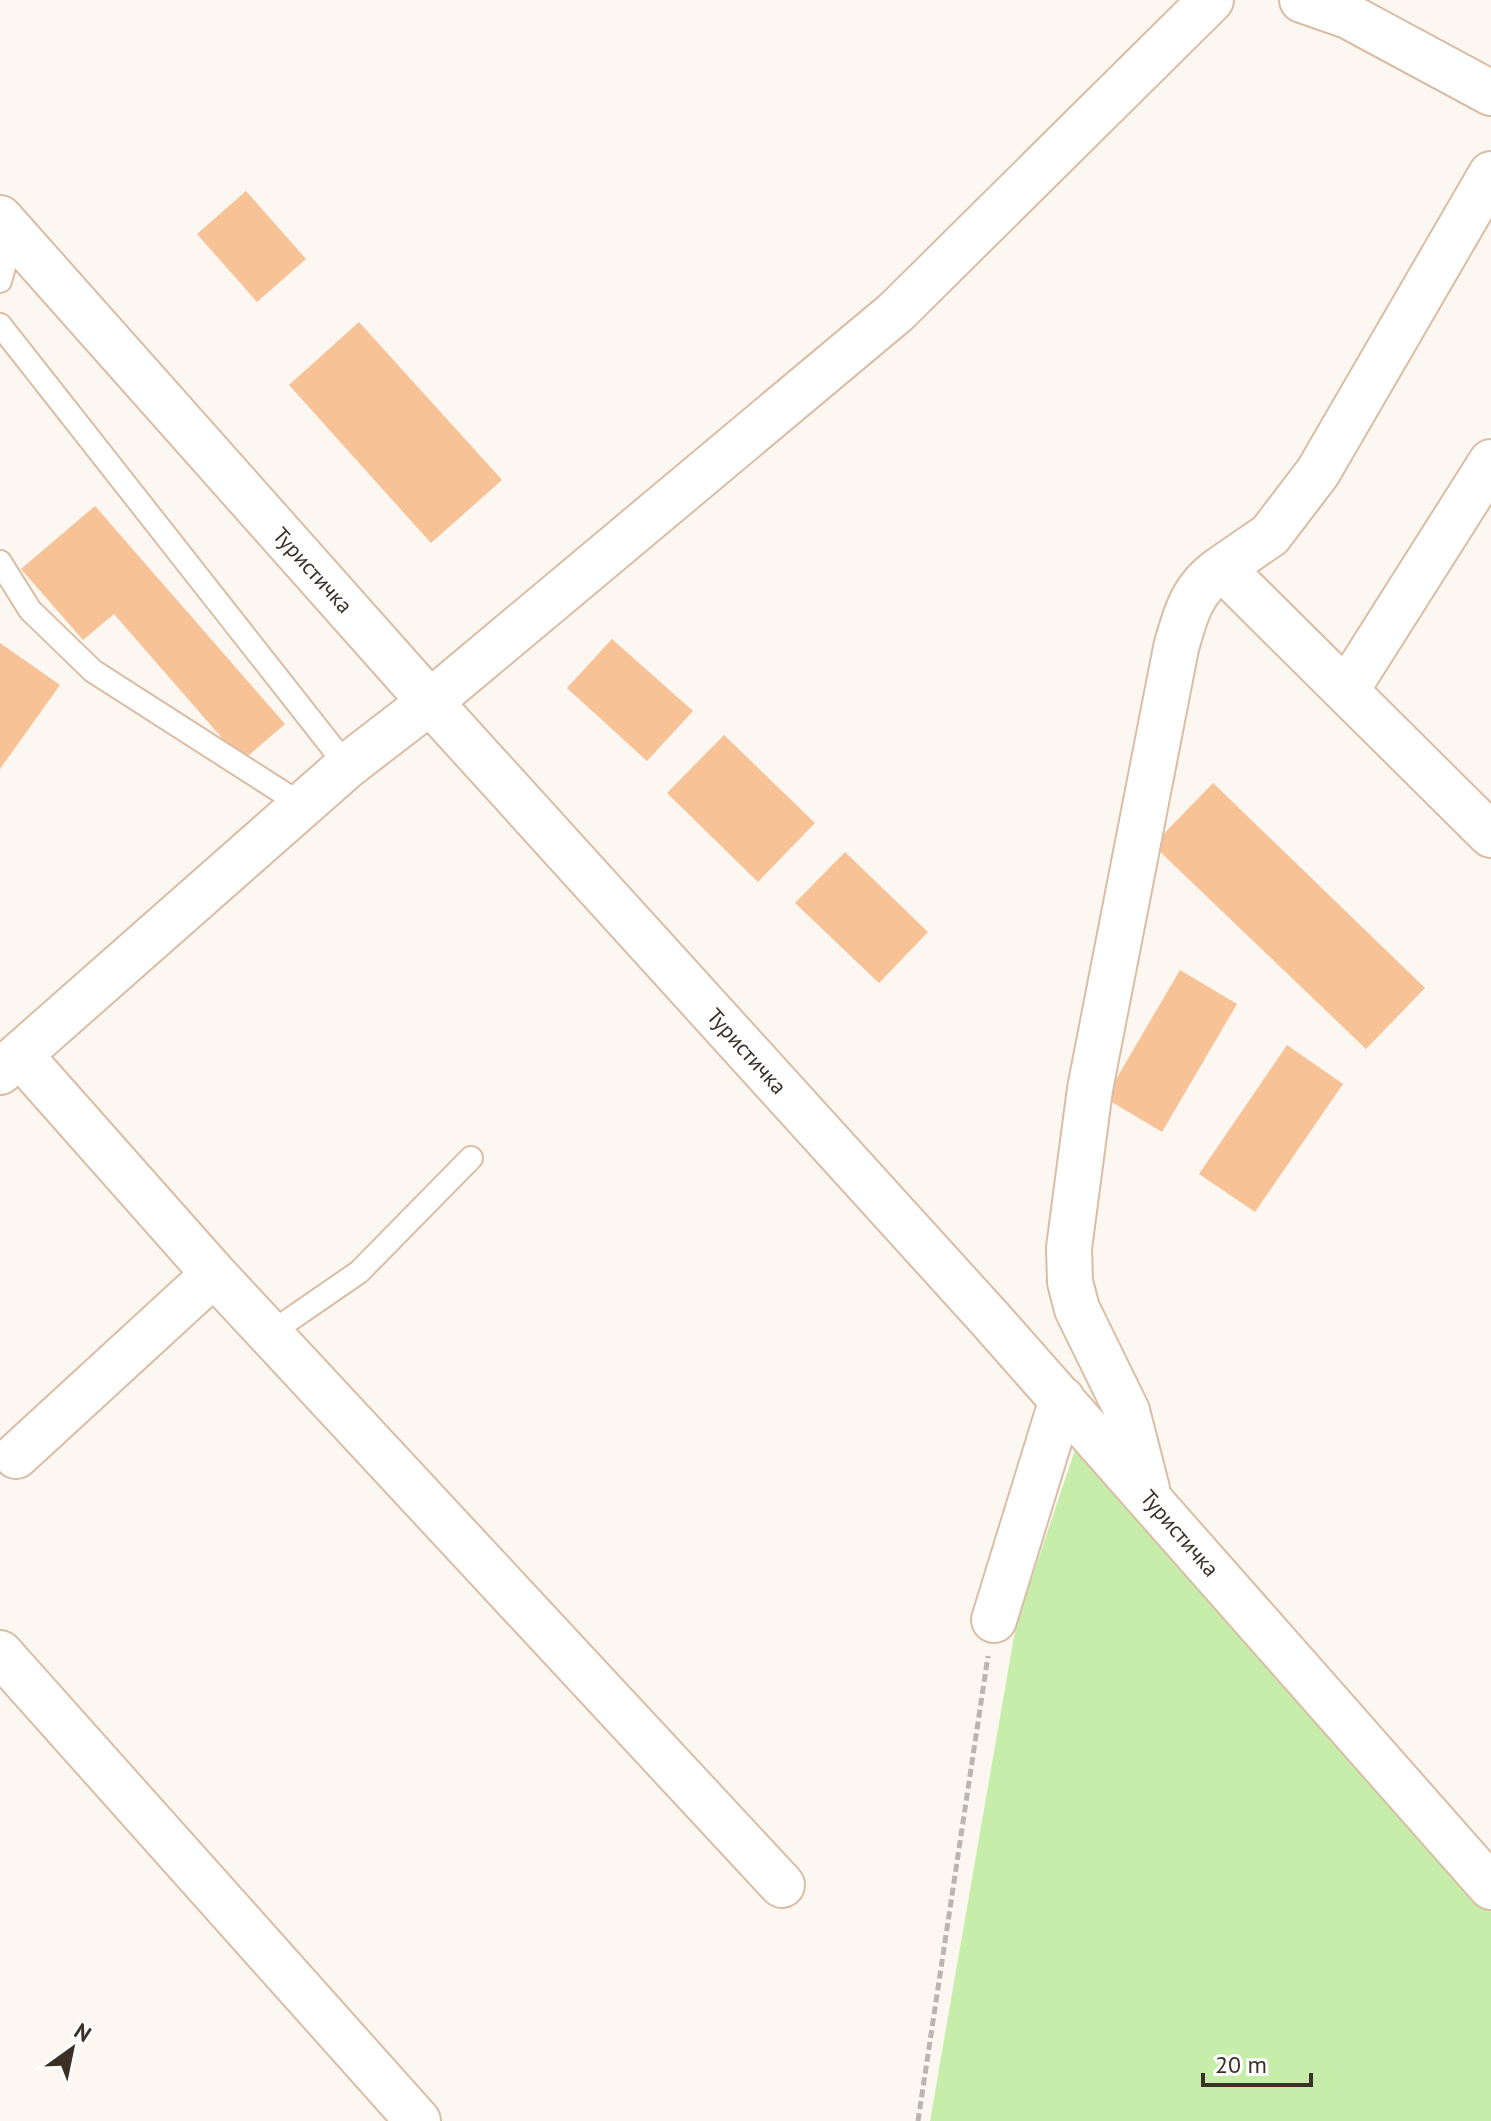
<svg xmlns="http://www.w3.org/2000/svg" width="1491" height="2121" font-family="'PT Sans',sans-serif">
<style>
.green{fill:#c6eda9}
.building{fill:#f6c296}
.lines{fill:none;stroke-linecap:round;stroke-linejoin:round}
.service-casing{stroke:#dabda5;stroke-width:26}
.minor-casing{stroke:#dabda5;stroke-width:48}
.path{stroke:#bcb4ae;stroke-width:5;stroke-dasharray:8 4;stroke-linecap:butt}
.service{stroke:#fff;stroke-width:22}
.minor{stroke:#fff;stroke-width:44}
.labels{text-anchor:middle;stroke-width:7;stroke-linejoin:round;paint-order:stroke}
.street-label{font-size:22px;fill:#3b3026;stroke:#fff}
</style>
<rect width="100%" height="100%" fill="#fdf7f2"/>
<path class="green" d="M1078,1441L1491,1882V2121H930L1016,1625Z"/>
<path class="building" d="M246,191L306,259L257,302L197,234Z
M359,322L502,480L431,543L289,385Z
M95,506L285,724L242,761L114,614L83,640L21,569Z
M612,639L693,711L647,761L567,688Z
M0,643L60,685L0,769Z
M724,735L815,823L758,882L667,793Z
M1213,783L1425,988L1366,1049L1153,845Z
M845,852L928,932L879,983L795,903Z
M1180,970L1237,1004L1162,1132L1105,1098Z
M1287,1045L1343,1084L1255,1212L1199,1174Z"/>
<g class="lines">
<g class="service-casing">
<path id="service" d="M0,281L13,234
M0,325L347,766
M0,562L30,610L93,671L302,805
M269,1334L359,1272L471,1158"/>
</g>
<g class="minor-casing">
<path id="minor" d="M1302,0L1348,16L1491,93
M1491,174L1318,472L1270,535L1222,568L1491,835
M0,218L430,702L991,1320L1491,1887
M1346,691L1491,462
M20,1055L214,1274L782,1885
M0,1072L347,766L430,702L896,312L1211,0
M16,1456L214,1274
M1147,1489L1127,1411L1077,1309L1070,1282L1069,1248L1090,1089L1176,648C1185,615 1192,588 1222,568
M994,1620L1062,1399
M0,1653L418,2121"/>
</g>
<path class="path" d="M918,2121L988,1656"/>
<use href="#service" class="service"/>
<use href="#minor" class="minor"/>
</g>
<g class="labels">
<g class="street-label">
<text transform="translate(313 570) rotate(48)" y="8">Туристичка</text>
<text transform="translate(747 1051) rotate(48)" y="8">Туристичка</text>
<text transform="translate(1180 1533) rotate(49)" y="8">Туристичка</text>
</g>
</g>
<g transform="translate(72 2049) rotate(33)" stroke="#ffffff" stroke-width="6" paint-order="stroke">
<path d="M0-6L14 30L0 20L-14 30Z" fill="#3b3026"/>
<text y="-12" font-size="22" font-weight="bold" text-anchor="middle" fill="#3b3026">N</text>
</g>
<path d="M1203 2073v12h108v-12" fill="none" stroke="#3b3026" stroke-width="4"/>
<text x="1215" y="2073" font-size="24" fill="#3b3026" stroke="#ffffff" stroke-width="6" paint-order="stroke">20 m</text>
</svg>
